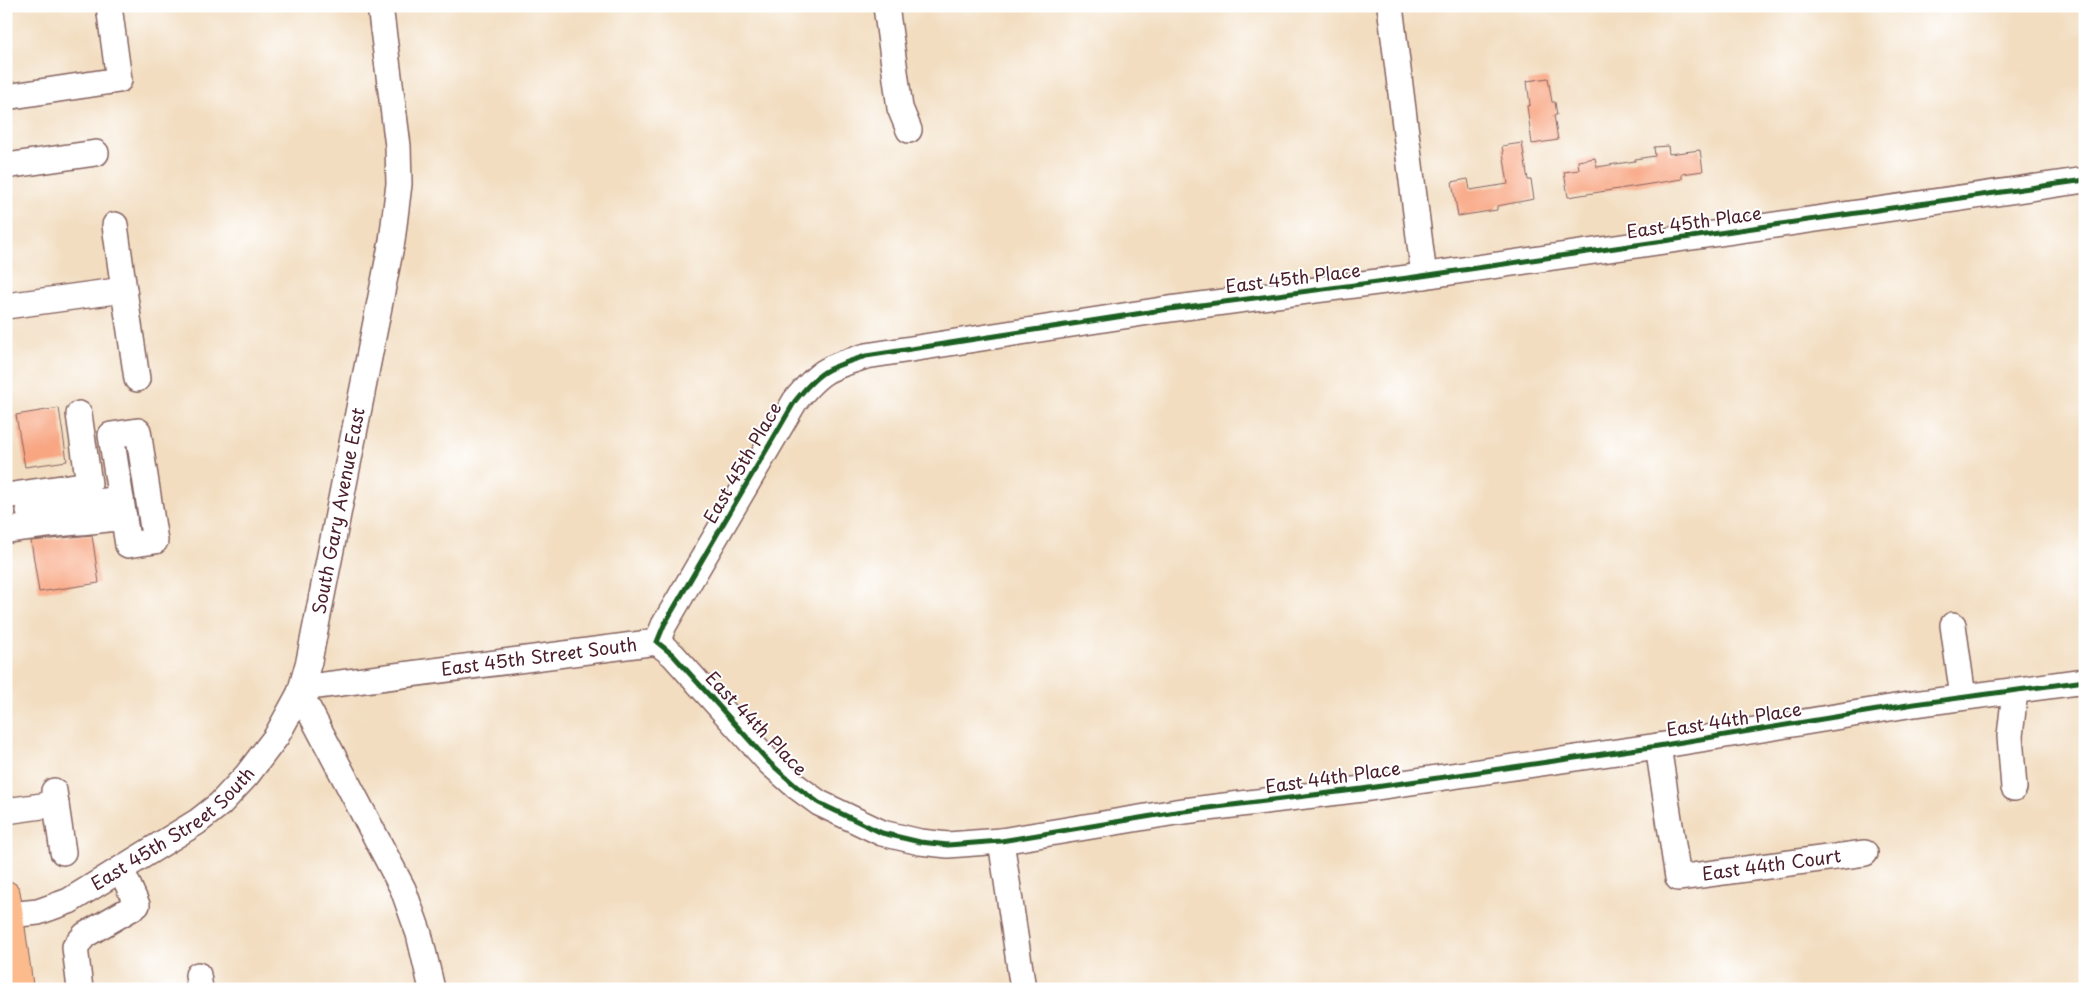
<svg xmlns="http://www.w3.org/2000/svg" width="2091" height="995" font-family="'Playpen Sans',sans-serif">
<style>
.building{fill:#f8a682}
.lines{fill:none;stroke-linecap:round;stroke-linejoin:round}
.minor-casing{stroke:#85625f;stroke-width:28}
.major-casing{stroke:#85625f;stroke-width:30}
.minor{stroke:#fff;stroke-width:25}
.major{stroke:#fbbb8c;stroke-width:28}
.cycleway-casing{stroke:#fff;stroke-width:8}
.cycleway{stroke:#1b5e20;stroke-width:5}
.labels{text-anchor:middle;stroke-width:4;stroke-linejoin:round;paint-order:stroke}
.street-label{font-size:18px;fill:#4a1f2b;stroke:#fff}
</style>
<rect width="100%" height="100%" fill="#fff"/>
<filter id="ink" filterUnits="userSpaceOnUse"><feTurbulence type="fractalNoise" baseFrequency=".02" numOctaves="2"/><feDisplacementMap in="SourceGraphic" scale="10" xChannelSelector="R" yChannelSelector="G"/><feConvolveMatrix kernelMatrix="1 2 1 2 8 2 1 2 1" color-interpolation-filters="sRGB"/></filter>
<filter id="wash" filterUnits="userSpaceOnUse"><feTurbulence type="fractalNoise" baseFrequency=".0096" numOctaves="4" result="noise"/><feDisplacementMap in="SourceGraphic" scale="20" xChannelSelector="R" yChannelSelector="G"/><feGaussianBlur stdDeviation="1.12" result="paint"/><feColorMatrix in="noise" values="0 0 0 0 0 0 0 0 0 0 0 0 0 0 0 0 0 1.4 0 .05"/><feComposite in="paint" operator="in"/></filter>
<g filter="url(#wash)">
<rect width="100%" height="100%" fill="#f2ddc0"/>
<g id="blocks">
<path class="building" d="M1548,78L1552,102H1555L1557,115H1554L1558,140L1532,144L1527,106L1530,105L1527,81Z
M1522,143L1528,180H1531L1534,199L1497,206V210L1458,216L1452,182L1468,179L1470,190L1508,184L1502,146Z
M1668,146L1669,154L1700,150L1703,171L1682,174V179L1568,197L1564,172L1579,170L1578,161L1595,158L1597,167L1635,161V159L1655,156L1654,147Z
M59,408L67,461L25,467L16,415Z
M92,535L99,583L39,592L31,541Z"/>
</g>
</g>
<g filter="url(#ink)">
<use href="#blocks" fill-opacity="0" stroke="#85625f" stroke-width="1"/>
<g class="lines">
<g class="minor-casing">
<g id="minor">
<path d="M380,6L398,146L399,184L392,241L309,661L300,693L403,889L419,934L432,989"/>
<path d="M886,6L900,108L909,130"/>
<path d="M1390,6L1424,276"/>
<path d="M6,97L119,80L109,6"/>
<path d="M6,166L96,153"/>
<path d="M124,290L137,379"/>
<path d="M6,306L124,290L115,225"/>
<path d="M138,431L155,541L128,545L111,435Z"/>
<path d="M6,496L89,484L79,414"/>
<path d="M29,511L121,499"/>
<path d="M6,528L9,530C48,524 86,522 124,517"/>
<path d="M1953,625L1963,697"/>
<path d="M657,642L664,625L795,401C821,369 828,368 866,356L1162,310L1408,278L2085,180"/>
<path d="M657,642L673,655L770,763L797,787L819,803L882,833L920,842L948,845L1001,841L1176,812L1362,789L1658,746L1914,704L2085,681"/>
<path id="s1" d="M302,688L657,642"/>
<path id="s2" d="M1658,746L1678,878L1865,853"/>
<path d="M2014,788L2010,736L2015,691"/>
<path d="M54,791L63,852"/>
<path d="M6,811L56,804"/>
<path d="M1001,841L1023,989"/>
<path id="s3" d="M9,915L38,912L69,901L197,822L220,804L247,775L276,737L300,693"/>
<path d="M198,975L200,989"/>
<path d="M80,989L75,947L85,935L137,905L121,869"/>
</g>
</g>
<g class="major-casing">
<path id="major" d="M6,895L19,989"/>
</g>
<use href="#minor" class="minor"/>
<use href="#major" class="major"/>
<g class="cycleway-casing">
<path id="cycleway" d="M2085,180L1408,278L1162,310L866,356C828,368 821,369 795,401L664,625L657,642L673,655L770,763L797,787L819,803L882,833L920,842L948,845L1001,841L1176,812L1362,789L1658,746L1914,704L2085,681"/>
</g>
<use href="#cycleway" class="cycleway"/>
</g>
</g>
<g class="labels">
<g class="street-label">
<text transform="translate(1694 223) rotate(-8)" y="6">East 45th Place</text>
<text transform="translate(1293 279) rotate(-7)" y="6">East 45th Place</text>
<text transform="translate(743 463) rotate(-60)" y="6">East 45th Place</text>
<text transform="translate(339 511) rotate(-79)" y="6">South Gary Avenue East</text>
<text dy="6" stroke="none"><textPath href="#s1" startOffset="239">East 45th Street South</textPath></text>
<text transform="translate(1734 720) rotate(-9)" y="6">East 44th Place</text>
<text transform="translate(756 724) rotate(46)" y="6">East 44th Place</text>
<text transform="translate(1333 778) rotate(-8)" y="6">East 44th Place</text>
<text dy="6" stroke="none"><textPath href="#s3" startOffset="189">East 45th Street South</textPath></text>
<text dy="6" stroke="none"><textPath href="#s2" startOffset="228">East 44th Court</textPath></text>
</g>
</g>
<rect width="2091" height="995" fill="none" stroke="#fff" stroke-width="25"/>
</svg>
